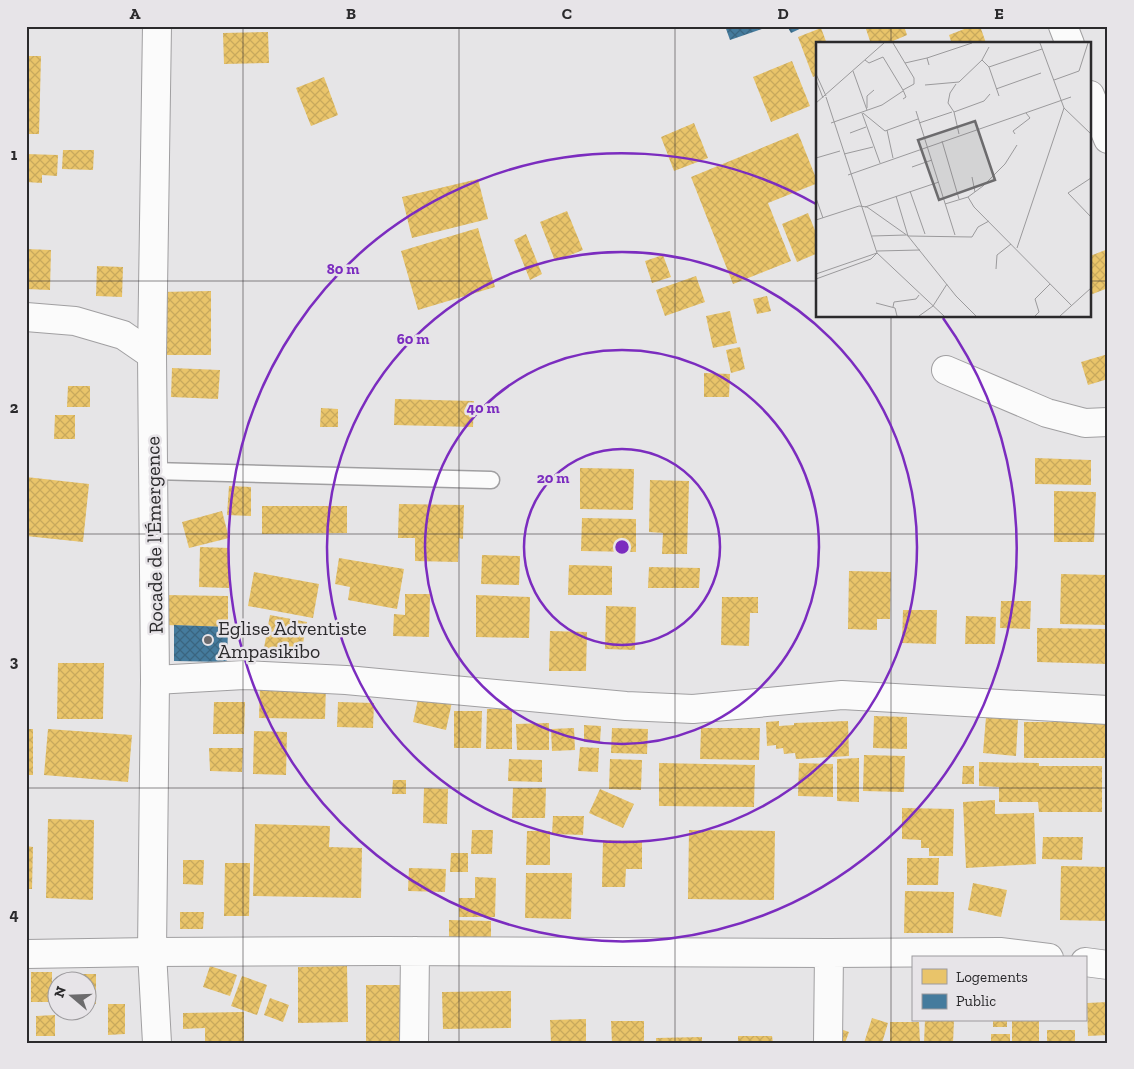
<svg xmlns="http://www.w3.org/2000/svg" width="1134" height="1069" font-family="'Zilla Slab',serif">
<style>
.homes{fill:url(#homes-cross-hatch)}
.public{fill:url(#public-cross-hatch)}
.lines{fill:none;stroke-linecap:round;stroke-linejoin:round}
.service-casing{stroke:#a09fa1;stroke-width:19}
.minor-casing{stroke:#a09fa1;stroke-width:30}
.tertiary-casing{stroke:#a09fa1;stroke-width:30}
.service{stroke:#fbfbfb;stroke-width:16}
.minor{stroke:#fbfbfb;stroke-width:28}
.tertiary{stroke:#fbfbfb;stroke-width:28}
.grid{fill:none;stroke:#2b2a2c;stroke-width:1;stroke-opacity:0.55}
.ring{fill:none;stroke:#7b2cbf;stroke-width:2.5}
.poi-dot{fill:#6c6b6d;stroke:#e7e4e8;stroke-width:2}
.labels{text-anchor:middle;stroke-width:5;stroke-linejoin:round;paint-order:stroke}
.street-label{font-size:20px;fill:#2b2a2c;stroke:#e7e4e8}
.poi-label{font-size:20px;fill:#2b2a2c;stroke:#e7e4e8;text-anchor:start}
.inset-road{fill:none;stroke:#9b9a9c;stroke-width:1}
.view{fill:#6c6b6d;fill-opacity:0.15;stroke:#6c6b6d;stroke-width:2.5}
.inset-edge{fill:none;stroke:#2b2a2c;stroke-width:2.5}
.centre{fill:#7b2cbf;stroke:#e7e4e8;stroke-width:2.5}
.ring-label{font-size:15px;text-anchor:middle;font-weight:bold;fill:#7b2cbf;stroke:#e7e4e8;stroke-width:5;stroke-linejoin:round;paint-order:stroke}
.neatline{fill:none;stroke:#2b2a2c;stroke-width:2}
.grid-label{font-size:16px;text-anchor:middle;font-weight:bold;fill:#2b2a2c}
</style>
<defs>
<pattern id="homes-cross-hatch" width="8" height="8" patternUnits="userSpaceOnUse" patternTransform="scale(1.25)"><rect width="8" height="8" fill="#e9c46a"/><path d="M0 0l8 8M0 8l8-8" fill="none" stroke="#c8a95c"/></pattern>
<pattern id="public-cross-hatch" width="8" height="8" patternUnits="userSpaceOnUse" patternTransform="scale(1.25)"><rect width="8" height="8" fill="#457b9d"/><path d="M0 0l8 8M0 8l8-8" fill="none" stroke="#3a6580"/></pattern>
</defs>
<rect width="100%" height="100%" fill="#e6e5e7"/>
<path class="homes" d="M865,26H904L907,35L886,44H871Z
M972,26H980L986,43L952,44L949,35Z
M821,28L827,44H818V75L813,77L798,37Z
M268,32L269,63L224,64L223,33Z
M26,56H41L39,134H26Z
M792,61L810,106L771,122L753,77Z
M324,77L338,115L311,126L296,88Z
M694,123L708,158L674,171L661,137Z
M798,133L818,183L768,203L791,261L733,284L691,177Z
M63,150H94L93,170L62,169Z
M26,154L58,155L57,176L42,175V183L26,182Z
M478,179L488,219L412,238L402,197Z
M567,211L583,250L555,261L540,222Z
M808,213L818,238V253L797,262L782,224Z
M478,228L495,287L418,310L401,251Z
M526,234L542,274L530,280L514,240Z
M26,249L51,250L50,290L26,289Z
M1108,249V288L1090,295V256Z
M663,255L671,277L652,283L645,261Z
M97,266L123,267L122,297L96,296Z
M696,276L705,302L665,316L656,290Z
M211,291V355H161L160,292Z
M767,296L771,311L757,314L753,299Z
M730,311L737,343L713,348L706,316Z
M740,347L745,369L731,373L726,350Z
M1108,354V379L1088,385L1081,362Z
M172,368L220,370L218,399L171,397Z
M704,373L730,374L729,397H704Z
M68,386H90V407H67Z
M395,399L474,401L473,427L394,425Z
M321,408L338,409V427H320Z
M55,415H75V439H54Z
M1035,458L1091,460V485L1035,484Z
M580,468L634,469L633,510L580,509Z
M26,477L89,484L83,542L26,536Z
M650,480L689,481L687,554H662L663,533L649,532Z
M229,486L251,487V516L227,515Z
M1054,491L1096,492L1094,542H1054Z
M399,504L464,505L463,539L459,538L458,562L415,561V538H398Z
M262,506H347V533L262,534Z
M222,511L229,538L189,548L182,522Z
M582,518L636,519V552L581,551Z
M200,547L229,548V588L199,587Z
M482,555L520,556L519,585L481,584Z
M339,558L404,569L397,609L348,600L350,587L335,584Z
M569,565L612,566V595H568Z
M649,567L700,568L699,588H648Z
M849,571L891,572L890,619H877V630L848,629Z
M254,572L319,584L313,618L248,606Z
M1061,574L1108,575V625L1060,624Z
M405,594H430L429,637L393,636L394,614L405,615Z
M165,595L228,596V627L165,625Z
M476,595L530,597L529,638L476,637Z
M722,597H758V613H750L749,646L721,645Z
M1001,601H1031L1030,629L1000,628Z
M606,606L636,607L635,650L605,649Z
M903,610H937L936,644L902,643Z
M270,615L307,622L301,654L264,648Z
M966,616L996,617L995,644H965Z
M1037,628L1108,629V664L1037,662Z
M550,631L587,632L586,671H549Z
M58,663H104L103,719H57Z
M260,684L326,685L325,719L259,718Z
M419,695L452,702L446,730L413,722Z
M214,702H245L244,734H213Z
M338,702L374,703L373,728L337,727Z
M487,709H512V749H486Z
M454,711H482L481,748H454Z
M874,716L907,717V749L873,748Z
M986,717L1018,719L1016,756L983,753Z
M779,721V726L794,725V723L848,721L849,756L796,759L795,753L784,754L783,748L776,749V745L767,746L766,722Z
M1024,722H1108V758H1024Z
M549,723V750H517L516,724Z
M584,725L601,726L600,742H584Z
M574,728L575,750L552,751L551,729Z
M612,728L648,729L647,754L611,753Z
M701,728H760L759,760L700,759Z
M26,729H33V775H26Z
M48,729L132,735L128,782L44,775Z
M254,731L287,732L286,775L253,774Z
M580,747L599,748L598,772L578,771Z
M209,748H243L242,772L210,771Z
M864,755L905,756L904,792L863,791Z
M859,758V802L837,801V759Z
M509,759L542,760V782L508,781Z
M610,759L642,760L641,790L609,789Z
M979,762L1039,763V766H1102V812H1039L1038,802H999V787L979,786Z
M659,763L755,765L754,807L659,806Z
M799,763L833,764V797L798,796Z
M963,766H974V784H962Z
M393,780H406V794H392Z
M424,788L448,789L447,824L423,823Z
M513,788H546L545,818H512Z
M600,789L634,804L623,828L589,813Z
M995,800V814L1034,813L1036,864L966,868L963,802Z
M902,808L954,809L953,856H929V848H921V840L902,839Z
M553,816H584L583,835L552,834Z
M48,819L94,820L93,900L46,898Z
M255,824L330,826L329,847L362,848L361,898L253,896Z
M472,830H493L492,854H471Z
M689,830L775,831L774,900L688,899Z
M527,831H550V865H526Z
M1043,837H1083L1082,860L1042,859Z
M603,840L642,841V869H626L625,887H602Z
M26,846L33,847L32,889H26Z
M451,853H468V872H450Z
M907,858H939L938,885H907Z
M183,860H204L203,885L183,884Z
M225,863H250L249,916H224Z
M1061,866L1108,867V921L1060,920Z
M409,868L446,869L445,892L408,891Z
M526,873H572L571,919L525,918Z
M475,877L496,878L495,917H459V898H475Z
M973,883L1007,890L1001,917L968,910Z
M905,891L954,892L953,933H904Z
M180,912H204L203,929H180Z
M449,920L491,921V940L449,939Z
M210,966L237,975L230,996L203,987Z
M347,966L348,1022L298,1023V967Z
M31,972H52V1002H31Z
M65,974H96V1004H88V982H65Z
M242,976L267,985L257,1015L231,1006Z
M366,985H400L401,1043H366Z
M511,991V1028L443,1029L442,992Z
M270,998L289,1005L283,1022L264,1015Z
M1108,1002V1035L1088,1036L1087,1003Z
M108,1004H125V1034L108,1035Z
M244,1012V1043H205V1028L183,1029V1013Z
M55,1015V1036H36V1016Z
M872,1018L888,1023L882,1043H864Z
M586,1019V1043H551L550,1020Z
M925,1020H954L953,1043H924Z
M993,1020H1007V1027H993Z
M1012,1020H1039V1043H1012Z
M611,1021H644V1043H612Z
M890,1022H919L920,1043H890Z
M832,1026L849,1032L845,1043H827Z
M1047,1030H1075V1043H1047Z
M991,1034H1010V1043H991Z
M738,1036H772L773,1043H738Z
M702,1037V1043H656V1038Z"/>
<path class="public" d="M725,26H768V27L730,40Z
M787,26H806L791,33Z
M174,625L228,627L227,662L174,661Z"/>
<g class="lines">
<g class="service-casing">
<path id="service" d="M153,471L491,480"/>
</g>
<g class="minor-casing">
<path id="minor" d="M1063,26L1070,44
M1090,95L1108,139
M26,317L75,321L123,335L152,355
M946,370L1047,413L1085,423L1108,422
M155,680L244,675L346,680L626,706L693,709L842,695L1108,710
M26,954L152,952L383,951L829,953L1000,952L1049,958
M1085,962L1108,965
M414,1043L415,951
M828,1043L829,953"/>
</g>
<g class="tertiary-casing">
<path id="tertiary" d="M157,1043L152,952L155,680L152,355L157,26"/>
</g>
<use href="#service" class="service"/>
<use href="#minor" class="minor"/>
<use href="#tertiary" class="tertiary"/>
</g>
<path class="grid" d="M243,26V1043M459,26V1043M675,26V1043M891,26V44M26,281H818M1090,281H1108M891,316V1043M26,534H1108M26,788H1108"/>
<g class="ring">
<circle cx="622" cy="547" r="98"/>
<circle cx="622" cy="547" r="197"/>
<circle cx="622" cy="547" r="295"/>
<path d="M943 318A394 394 0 1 1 816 204"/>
</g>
<circle class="poi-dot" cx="208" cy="640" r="5"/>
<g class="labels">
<g class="street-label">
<text transform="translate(154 535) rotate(-91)" y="7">Rocade de l'Émergence</text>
</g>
<g class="poi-label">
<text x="218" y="635">Eglise Adventiste<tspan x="218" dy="23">Ampasikibo</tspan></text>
</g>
</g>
<g transform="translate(816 42)">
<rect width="275" height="275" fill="#e6e5e7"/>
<path class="inset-road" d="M77,1L98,36V42L87,48M111,16L156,1M49,18L53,21L67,15L87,48L90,55L87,57M166,18L173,25L226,7M89,21L111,16L113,23M173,25L183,54M37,29L51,68M0,32L10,54M0,38L7,56M238,38L263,29L272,1M140,42L134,51L132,61L138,70L143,92M109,43L143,40L166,18L173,5M180,47L225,31M10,55L61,211L128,274M0,61L68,1M51,66V54L58,48M248,66L275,92M100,69L139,193M138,70L168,59L174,52M46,71L64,121M47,71L69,89L102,77M15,81L66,63L87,49M103,81L136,70M71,88L77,116M34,91L50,85M199,92L197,89L214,76L210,71M126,99L143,157M28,112L57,105M0,116L24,109M96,125L116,118M32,133L255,55M156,135L159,150M275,136L252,151L275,175M94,149L109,192M80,154L92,194L156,195L162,185L173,179M152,155L158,165L256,264M0,156L7,176M129,162L152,155L167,144L189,122L201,103M49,165L123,140M0,178L43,164L51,165L92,194L140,254L160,274M56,194L90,193M201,206L248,66L224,1M61,209L104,208M180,227L181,213L195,202M0,232L61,211M0,237L55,217L61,211M60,261L79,266L81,274M77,265L78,260L100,257L103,253M103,274L117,264L131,242M219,274L223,270L219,257L234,242M244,274L275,246"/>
<path class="view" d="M159,79L179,138L123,158L102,98Z"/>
<rect width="275" height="275" class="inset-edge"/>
</g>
<circle cx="622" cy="547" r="8" class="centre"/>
<g class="ring-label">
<text x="343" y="274">80 m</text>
<text x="413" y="344">60 m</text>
<text x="483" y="413">40 m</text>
<text x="553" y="483">20 m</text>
</g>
<rect width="1134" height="1069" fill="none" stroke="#e7e4e8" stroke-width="55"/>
<rect x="912" y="956" width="175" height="65" fill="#e7e4e8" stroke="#9c9a9d"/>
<rect x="922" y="969" width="25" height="15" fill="#e9c46a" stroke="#9c9a9d"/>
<text x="956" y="982" font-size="15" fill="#2b2a2c">Logements</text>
<rect x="922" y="994" width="25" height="15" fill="#457b9d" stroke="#9c9a9d"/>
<text x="956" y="1006" font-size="15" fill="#2b2a2c">Public</text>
<g transform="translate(72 996) rotate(289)"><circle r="24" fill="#e7e4e8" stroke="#9c9a9d"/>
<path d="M0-4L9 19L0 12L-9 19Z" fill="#6c6b6d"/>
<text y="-8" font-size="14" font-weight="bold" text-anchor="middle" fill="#2b2a2c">N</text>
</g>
<rect x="28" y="28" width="1078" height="1014" class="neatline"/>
<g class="grid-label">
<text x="135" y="19">A</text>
<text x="351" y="19">B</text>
<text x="567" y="19">C</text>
<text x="783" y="19">D</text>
<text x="999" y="19">E</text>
<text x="14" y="160">1</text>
<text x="14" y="413">2</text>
<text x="14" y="667">3</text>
<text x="14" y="920">4</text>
</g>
</svg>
